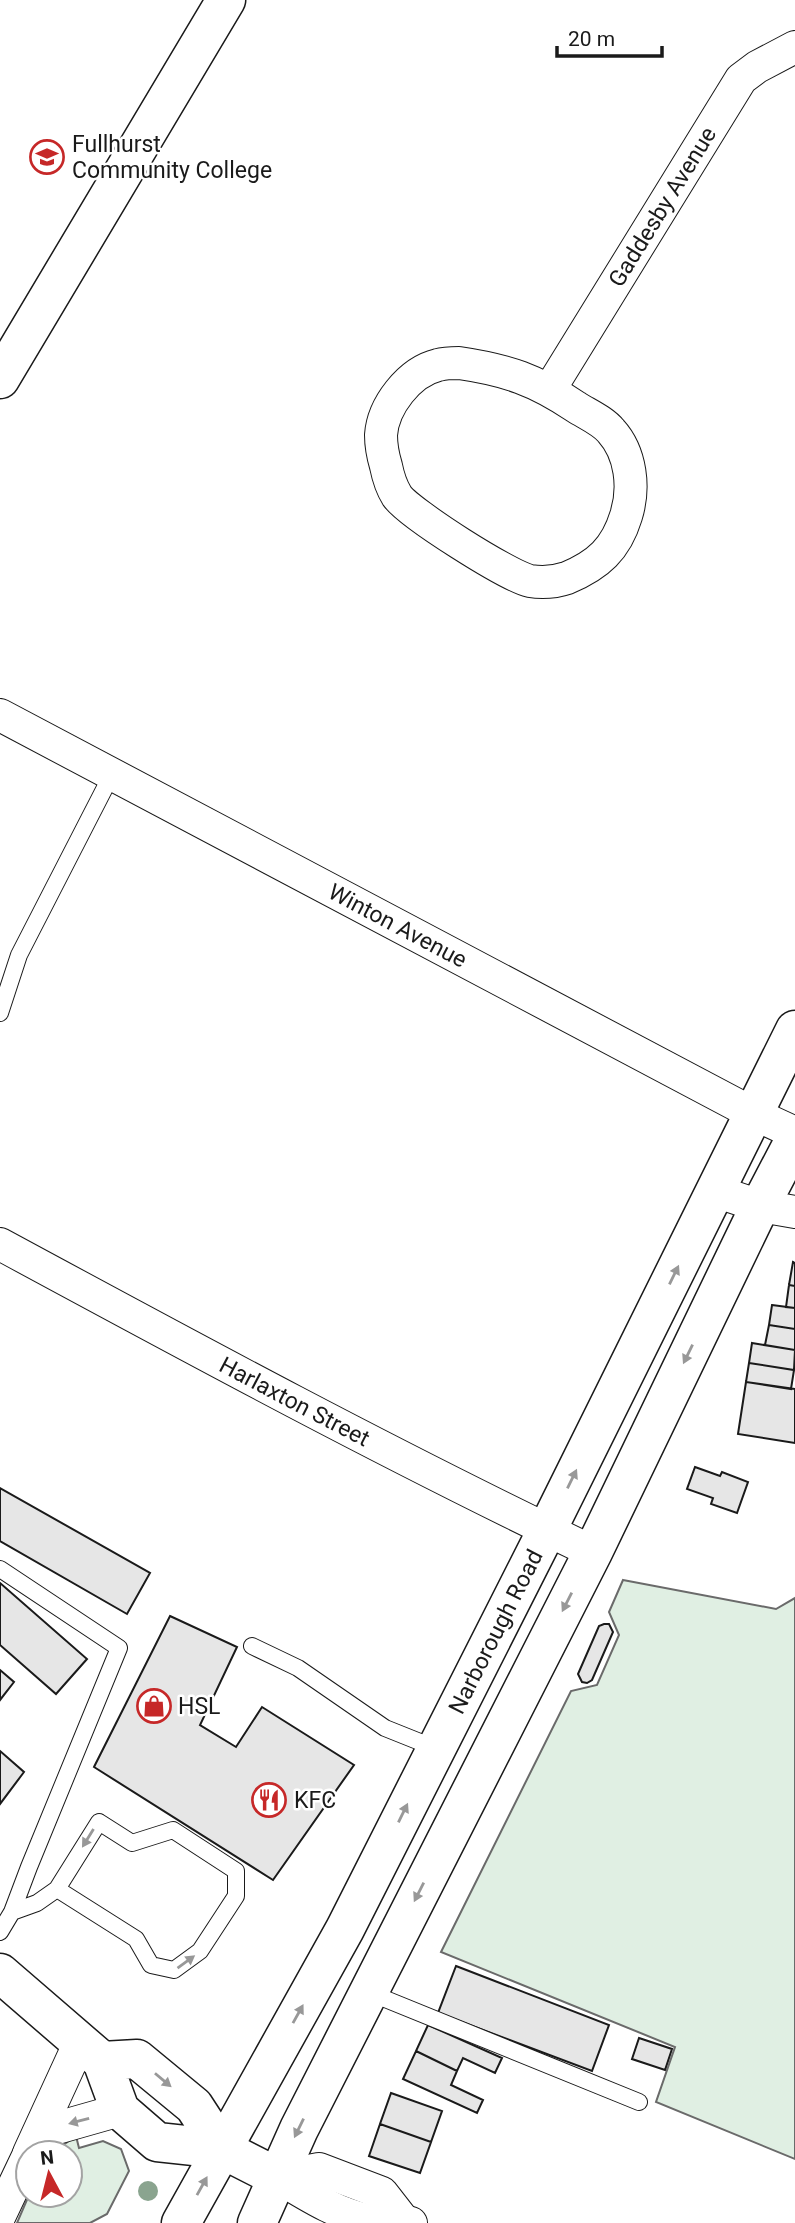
<svg xmlns="http://www.w3.org/2000/svg" width="795" height="2223" font-family="Roboto,sans-serif">
<style>
.green{fill:#e0efe3;stroke:#6a6a6a;stroke-width:2}
.building{fill:#e6e6e6;stroke:#1a1a1a;stroke-width:2}
.lines{fill:none;stroke-linecap:round;stroke-linejoin:round}
.service-casing{stroke:#1a1a1a;stroke-width:18}
.minor-casing{stroke:#1a1a1a;stroke-width:34}
.tertiary-casing{stroke:#1a1a1a;stroke-width:41}
.primary-casing{stroke:#1a1a1a;stroke-width:41}
.service{stroke:#fff;stroke-width:16}
.minor{stroke:#fff;stroke-width:32}
.tertiary{stroke:#fff;stroke-width:38}
.primary{stroke:#fff;stroke-width:38}
.tree{fill:#8aa48f}
.oneway{fill:#989898}
.labels{text-anchor:middle;stroke-width:5;stroke-linejoin:round;paint-order:stroke}
.poi-label{font-size:23px;fill:#1a1a1a;stroke:#fff;text-anchor:start}
.street-label{font-size:23px;fill:#1a1a1a;stroke:#fff}
</style>
<rect width="100%" height="100%" fill="#fff"/>
<path class="green" d="M623,1580L776,1609L795,1598V2159L656,2102L675,2047L441,1952L571,1691L597,1685L619,1635L609,1612Z
M76,2136L79,2148L103,2141L121,2149L129,2171L107,2214L90,2223H17L29,2195H70V2153H52Z"/>
<path class="building" d="M793,1262L795,1263V1286L789,1285Z
M789,1285L795,1286V1308L786,1307Z
M772,1305L795,1308V1329L769,1325Z
M769,1325L795,1329V1350L765,1345Z
M752,1343L795,1350L794,1370L749,1363Z
M749,1363L794,1370L791,1389L746,1382Z
M746,1382L795,1389V1443L738,1434Z
M695,1467L720,1476L722,1472L748,1482L737,1513L711,1504L713,1498L687,1489Z
M0,1488L150,1573L127,1614L0,1541Z
M0,1583L87,1659L56,1694L0,1645Z
M170,1616L237,1647L200,1725L236,1747L262,1707L354,1765L273,1880L94,1767Z
M604,1624H609L613,1632L592,1680L587,1683L582,1682L578,1674L599,1626Z
M0,1670L14,1682L0,1700Z
M0,1751L24,1772L0,1804Z
M456,1966L609,2025L592,2071L438,2013Z
M428,2025L502,2058L495,2073L463,2058L457,2071L416,2051Z
M639,2038L672,2049L665,2070L632,2059Z
M416,2051L457,2071L451,2085L483,2100L477,2113L403,2079Z
M391,2093L442,2111L431,2142L380,2124Z
M380,2124L431,2142L420,2173L369,2156Z"/>
<g class="lines">
<g class="service-casing">
<path id="service" d="M0,1013L19,955L112,774
M0,1569L119,1648L29,1867L12,1912
M252,1646L298,1668L385,1728L435,1748
M0,1932L12,1912L37,1903L57,1889L99,1822L132,1843L173,1830L236,1871V1896L200,1951L174,1970L151,1965L136,1939L57,1889
M368,1992L639,2102"/>
</g>
<g class="minor-casing">
<g id="minor">
<path d="M459,363C507,370 536,380 576,407C587,414 603,421 611,431C631,453 635,488 626,516C616,549 598,565 567,578C555,582 542,583 530,581C508,576 410,514 397,496C392,488 388,476 386,466C383,456 381,446 381,435C383,406 409,372 438,365C445,363 452,363 459,363Z"/>
<path id="s1" d="M550,389L741,79L757,67L795,47"/>
<path id="s2" d="M0,715L754,1114L795,1133"/>
<path d="M715,1191L760,1206L795,1212"/>
<path id="s3" d="M0,1244C196,1350 392,1456 593,1552"/>
<path d="M39,2133L120,2110"/>
<path d="M29,2153L80,2042"/>
<path d="M277,2177C306,2194 334,2213 367,2220C382,2223 397,2218 411,2223"/>
<path d="M277,2177L319,2169L382,2193L403,2220"/>
<path d="M0,2215L28,2156"/>
</g>
</g>
<g class="tertiary-casing">
<path id="tertiary" d="M0,379L226,0
M0,1973L102,2061L120,2110L157,2142L222,2149L277,2177
M102,2061L137,2059L194,2106L222,2149"/>
</g>
<g class="primary-casing">
<g id="primary">
<path id="s4" d="M181,2223L345,1929L547,1530L795,1030"/>
<path d="M257,2223L299,2129L593,1552L760,1206L795,1139"/>
</g>
</g>
<use href="#service" class="service"/>
<use href="#minor" class="minor"/>
<use href="#tertiary" class="tertiary"/>
<use href="#primary" class="primary"/>
</g>
<circle class="tree" cx="148" cy="2191" r="10"/>
<defs><path id="oneway-solid" d="M-6-.8H1V-3.2L6.5 0L1 3.2V.8H-6Z" transform="scale(1.75)"/></defs>
<g class="oneway">
<use href="#oneway-solid" transform="translate(674 1275) rotate(-64)"/>
<use href="#oneway-solid" transform="translate(688 1354) rotate(116)"/>
<use href="#oneway-solid" transform="translate(572 1479) rotate(-64)"/>
<use href="#oneway-solid" transform="translate(567 1602) rotate(117)"/>
<use href="#oneway-solid" transform="translate(403 1813) rotate(-64)"/>
<use href="#oneway-solid" transform="translate(88 1838) rotate(122)"/>
<use href="#oneway-solid" transform="translate(419 1892) rotate(117)"/>
<use href="#oneway-solid" transform="translate(186 1962) rotate(-36)"/>
<use href="#oneway-solid" transform="translate(298 2014) rotate(-61)"/>
<use href="#oneway-solid" transform="translate(163 2080) rotate(40)"/>
<use href="#oneway-solid" transform="translate(79 2121) rotate(165)"/>
<use href="#oneway-solid" transform="translate(299 2128) rotate(116)"/>
<use href="#oneway-solid" transform="translate(202 2186) rotate(-61)"/>
</g>
<defs>
<g id="school-ring" transform="scale(1.75)"><circle r="9.5" fill="#fff" stroke="#c62828" stroke-width="1.5"/><path d="M0-5L7-2L0 1L-7-2ZM-4 1L0 2.5L4 1V4Q0 6-4 4Z" fill="#c62828"/></g>
<g id="shop-ring" transform="scale(1.75)"><circle r="9.5" fill="#fff" stroke="#c62828" stroke-width="1.5"/><path d="M-5-2.5h2.3a2.7 3.5 0 0 1 5.4 0H5L5.5 6h-11ZM-1.5-2.5h3a1.5 2.3 0 0 0-3 0Z" fill="#c62828"/></g>
<g id="restaurant-ring" transform="scale(1.75)"><circle r="9.5" fill="#fff" stroke="#c62828" stroke-width="1.5"/><path d="M-5-6h1v4h1v-4h1v4h1v-4h1v5L-1.5 .5V6h-2V.5L-5-1ZM5-6V6H3V1.5H1.5Q1.5-4 5-6Z" fill="#c62828"/></g>
</defs>
<g fill-rule="evenodd">
<use href="#school-ring" x="47" y="157"/>
<use href="#shop-ring" x="154" y="1706"/>
<use href="#restaurant-ring" x="269" y="1800"/>
</g>
<g class="labels">
<g class="poi-label">
<text x="72" y="152">Fullhurst<tspan x="72" dy="26">Community College</tspan></text>
<text x="178" y="1714">HSL</text>
<text x="294" y="1808">KFC</text>
</g>
<g class="street-label">
<text dy="8" stroke="none"><textPath href="#s1" startOffset="214">Gaddesby Avenue</textPath></text>
<text dy="8" stroke="none"><textPath href="#s2" startOffset="450">Winton Avenue</textPath></text>
<text dy="8" stroke="none"><textPath href="#s3" startOffset="334">Harlaxton Street</textPath></text>
<text dy="8" stroke="none"><textPath href="#s4" startOffset="670">Narborough Road</textPath></text>
</g>
</g>
<g transform="translate(49 2174) rotate(353)"><circle r="33" fill="#ffffff" stroke="#a3a3a3" stroke-width="2"/>
<path d="M0-5L12 26L0 18L-12 26Z" fill="#c62828"/>
<text y="-10" font-size="19" font-weight="bold" text-anchor="middle" fill="#1a1a1a">N</text>
</g>
<path d="M557 46v10h105v-10" fill="none" stroke="#1a1a1a" stroke-width="3.5"/>
<text x="568" y="46" font-size="21" fill="#1a1a1a" stroke="#ffffff" stroke-width="5" paint-order="stroke">20 m</text>
</svg>
